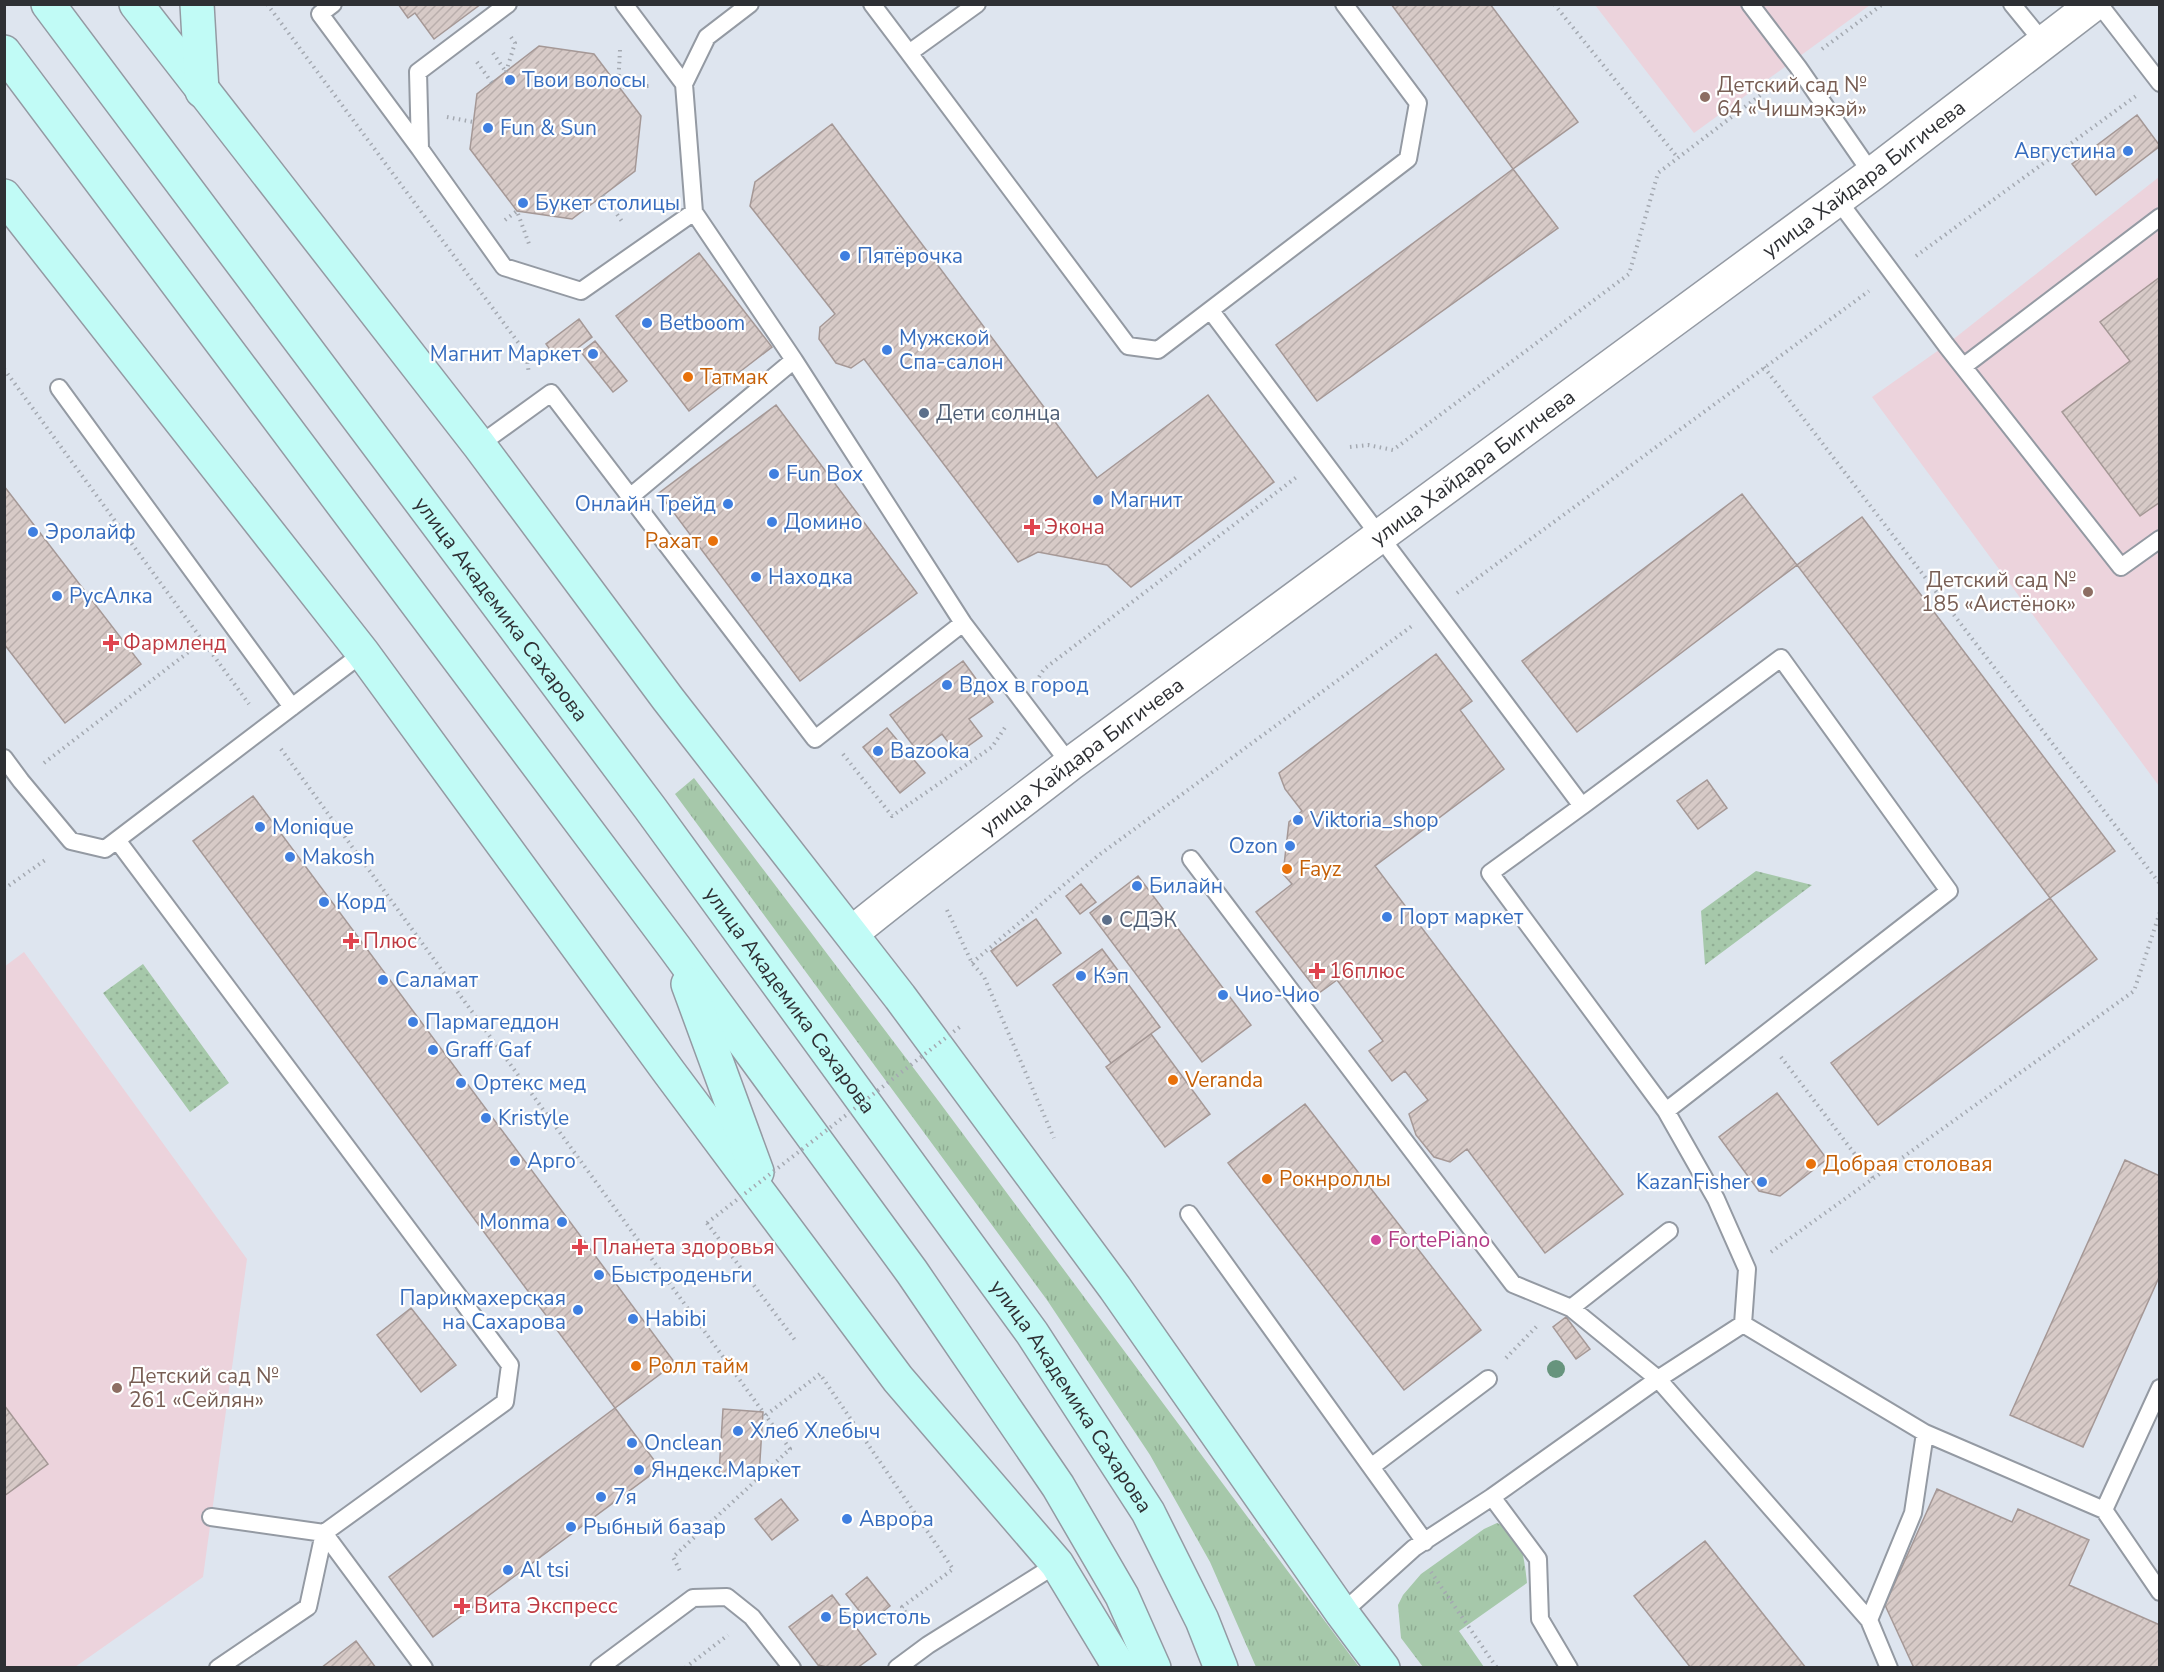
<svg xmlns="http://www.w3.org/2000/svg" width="2164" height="1672" font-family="'Nunito Sans',sans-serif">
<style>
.education{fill:#ecd3dc}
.grass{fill:url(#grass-tufts)}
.park{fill:url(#park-dots)}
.building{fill:url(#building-hatch);stroke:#a59896;stroke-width:1.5}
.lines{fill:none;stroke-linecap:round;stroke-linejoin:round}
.service-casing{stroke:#949aa3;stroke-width:20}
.minor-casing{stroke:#949aa3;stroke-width:36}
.secondary-casing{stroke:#949aa3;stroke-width:36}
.path{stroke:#a4a9b1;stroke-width:4;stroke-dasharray:1.5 4.5;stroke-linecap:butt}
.service{stroke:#fff;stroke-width:16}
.minor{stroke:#fff;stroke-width:33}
.secondary{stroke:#c1fbf6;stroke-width:33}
.path-bridge{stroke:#a4a9b1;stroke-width:4;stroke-dasharray:1.5 4.5;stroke-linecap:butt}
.tree{fill:#67947d}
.shop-dot{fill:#3f7fe0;stroke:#fff;stroke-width:2}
.education-dot{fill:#8d6e63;stroke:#fff;stroke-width:2}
.food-dot{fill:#e8710a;stroke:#fff;stroke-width:2}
.service-dot{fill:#5c6f8a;stroke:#fff;stroke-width:2}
.health-dot{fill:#e0444e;stroke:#fff;stroke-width:2}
.hotel-dot{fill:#d1479c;stroke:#fff;stroke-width:2}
.labels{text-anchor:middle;stroke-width:4.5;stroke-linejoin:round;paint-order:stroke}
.shop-label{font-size:21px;fill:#366cbe;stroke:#fff;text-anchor:start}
.education-label{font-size:21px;fill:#785e54;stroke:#fff;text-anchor:start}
.street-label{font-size:21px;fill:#2e3034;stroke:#fff}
.food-label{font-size:21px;fill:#c56008;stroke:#fff;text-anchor:start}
.service-label{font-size:21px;fill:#4e5e75;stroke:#fff;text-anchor:start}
.health-label{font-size:21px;fill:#be3a42;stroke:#fff;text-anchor:start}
.hotel-label{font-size:21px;fill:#b23c85;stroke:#fff;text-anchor:start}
</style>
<defs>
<pattern id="grass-tufts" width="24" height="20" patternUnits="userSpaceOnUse" patternTransform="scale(1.5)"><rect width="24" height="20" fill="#a6c8aa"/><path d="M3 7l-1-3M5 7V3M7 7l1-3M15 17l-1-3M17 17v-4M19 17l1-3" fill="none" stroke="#8fac93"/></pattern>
<pattern id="park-dots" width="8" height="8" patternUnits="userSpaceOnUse" patternTransform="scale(1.5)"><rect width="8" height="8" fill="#a6c8aa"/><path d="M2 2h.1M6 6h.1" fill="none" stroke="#8fac93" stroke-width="1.8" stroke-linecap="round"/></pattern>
<pattern id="building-hatch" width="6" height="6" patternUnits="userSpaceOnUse" patternTransform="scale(1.5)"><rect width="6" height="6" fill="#d7cac7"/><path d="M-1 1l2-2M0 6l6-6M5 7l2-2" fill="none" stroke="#b9aeac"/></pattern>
</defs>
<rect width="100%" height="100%" fill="#dee5ef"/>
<path class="education" d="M1595,5H1870L1694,133Z
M2159,177V786L1872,397L1946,345Z
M24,952L247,1259L203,1577L75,1667L5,1668L4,967Z"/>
<path class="grass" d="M694,778L940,1103L1359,1667H1256L1210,1562L1150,1455L1047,1300L675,794Z
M1497,1523C1523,1532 1524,1558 1527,1583L1459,1631L1484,1667H1423L1401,1638L1398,1605L1403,1595L1421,1574L1484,1529Z"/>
<path class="park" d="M1756,871L1812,885L1705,965L1701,911Z
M143,964L229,1083L190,1112L103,993Z"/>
<path class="building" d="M398,4H481L434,39L415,13L408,18Z
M1391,4H1490L1578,122L1513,169Z
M539,46L594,54L641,116L635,171L572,219L517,211L470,149L477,94Z
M2137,115L2160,146L2096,195L2072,164Z
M832,124L1097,478L1208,395L1274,482L1131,587L1107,565L1038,552L1018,562L864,359L851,368L836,363L819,339L820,327L835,314L750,206L755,182Z
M1513,169L1558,228L1317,401L1276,345Z
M699,253L772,347L689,411L616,316Z
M2160,277V502L2140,516L2062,412L2130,361L2100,322Z
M579,319L592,337L559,362L546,344Z
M595,341L627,381L613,392L581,352Z
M776,405L917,593L800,681L659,493Z
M4,486L141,664L65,723L4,644Z
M1742,494L1797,565L1577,732L1522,661Z
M1862,517L2115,851L2050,898L1797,565Z
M1436,654L1472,701L1460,710L1504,769L1375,866L1623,1194L1545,1253L1467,1149L1450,1162L1434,1157L1416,1135L1409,1114L1428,1100L1405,1071L1392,1081L1369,1051L1383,1041L1337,980L1319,993L1256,912L1292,884L1283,874L1289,822L1302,811L1285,789L1279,773Z
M963,661L993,702L969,719L982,736L957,754L942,734L918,752L890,715Z
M887,728L925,773L900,793L863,747Z
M1707,780L1727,808L1698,829L1677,801Z
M253,796L675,1363L615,1408L193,841Z
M1138,876L1251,1025L1202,1062L1090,913Z
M1081,884L1096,902L1080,914L1066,896Z
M2050,898L2097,959L1878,1125L1831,1063Z
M1036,919L1061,953L1017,986L991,951Z
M1102,949L1160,1027L1111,1063L1053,985Z
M1151,1034L1210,1114L1165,1147L1106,1067Z
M1777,1093L1827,1159L1780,1196L1759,1191L1719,1137Z
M1305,1104L1481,1330L1404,1390L1228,1163Z
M2125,1160L2160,1176V1275L2083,1447L2010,1415Z
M411,1308L456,1365L421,1392L377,1335Z
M1566,1317L1590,1349L1576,1359L1553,1327Z
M4,1405L48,1464L4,1496Z
M615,1408L660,1468L433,1637L389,1577Z
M723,1409L763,1412L759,1476L719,1473Z
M1937,1489L2012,1522L2018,1509L2089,1540L2069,1585L2160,1625V1668H1914L1885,1605Z
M781,1499L798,1520L772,1540L755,1519Z
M1705,1541L1806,1668H1691L1634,1596Z
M867,1577L890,1606L869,1623L846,1594Z
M832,1595L876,1654L857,1668H831L818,1665L789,1627Z
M356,1641L376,1668H321Z"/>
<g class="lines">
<g class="service-casing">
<path id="service" d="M333,4L320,14L420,149
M508,4L418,72L420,149L504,267L581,291L694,212L684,84L624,4
M872,4L909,53
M977,4L909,53L1128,346L1158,350L1408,159L1418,103L1344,4
M1750,4L1798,67L1872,174
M2012,4L2043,42
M2099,4L2160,83
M684,84L707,37L750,4
M1837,199L1946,345L2121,567L2160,539
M694,212L794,360L963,623L1070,764
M1211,311L1582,806L1781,658L1949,891L1666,1111L1490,873L1582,806
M1964,366L2160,217
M59,388L292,707
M479,445L551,393L815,739L963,623
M630,497L794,360
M4,758L21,781L71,841L105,849L363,653
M117,840L510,1365L505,1402L324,1533L308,1607L218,1668
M1191,859L1513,1284L1571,1308L1658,1379L1869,1620
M1666,1111L1716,1199L1747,1269L1743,1324
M1189,1214L1425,1542
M1571,1308L1669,1231
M1371,1467L1488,1379
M1492,1497L1538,1559L1540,1619L1569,1668
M2104,1510L2160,1592
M211,1517L324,1533L424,1668
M1342,1613L1414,1548L1492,1497L1658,1379L1743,1324L1925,1433
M599,1668L693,1598L727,1597L752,1617L792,1668
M897,1668L928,1645L1057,1564
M1889,1668L1869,1620L1913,1513L1925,1433L2104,1510L2160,1388"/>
</g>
<g class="minor-casing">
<g id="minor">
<path id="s1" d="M852,933C923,875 997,821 1070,764L1872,174L2094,4"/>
</g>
</g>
<g class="secondary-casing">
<g id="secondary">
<path id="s2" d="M48,4L650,808L1032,1333L1148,1512L1202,1620L1221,1668"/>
<path d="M136,4L479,445L668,699L900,997L1115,1288L1342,1613L1383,1668"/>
<path d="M197,4L202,91"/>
<path d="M4,52L675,948L912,1272L1058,1486L1122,1596L1154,1668"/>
<path d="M4,196L363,653L669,1072L898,1379L1057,1564L1120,1668"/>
<path d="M688,984L757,1172"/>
</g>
</g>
<path class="path" d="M267,4L526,353L529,374
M1554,4L1678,158
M1822,49L1883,4
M620,50L618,87L649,86
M493,53L506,72
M477,62L492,83
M506,72L515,43L511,37
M447,117L473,122
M603,195L624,224
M505,220L517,211L529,244
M1916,256L2136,96
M1764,367L2160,884
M4,369L249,704
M1350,447L1368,445L1393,450L1629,274L1658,173L1775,84
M1457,593L1869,291
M1039,677L1044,669L1298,476
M281,749L790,1449L673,1557L681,1573
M843,754L892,816L992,747L1006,726
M44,763L203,641
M4,889L48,858
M947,910L972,963L984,977L1054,1138
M972,963L1099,855L1412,626
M1781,1057L1873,1178
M707,1223L795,1340
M1771,1252L2134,991L2160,912
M1506,1358L1538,1325
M766,1415L820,1374L953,1569L902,1607L911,1621
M1431,1572L1497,1668
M685,1668L728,1635"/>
<use href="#service" class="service"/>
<use href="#minor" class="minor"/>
<use href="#secondary" class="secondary"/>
<path class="path-bridge" d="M707,1223L961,1026"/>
</g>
<circle class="tree" cx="1556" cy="1369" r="9"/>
<g class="shop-dot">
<circle cx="510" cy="80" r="6"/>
<circle cx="488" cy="128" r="6"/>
<circle cx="2128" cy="151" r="6"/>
<circle cx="523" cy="203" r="6"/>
<circle cx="845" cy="256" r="6"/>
<circle cx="647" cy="323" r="6"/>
<circle cx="887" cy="350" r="6"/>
<circle cx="593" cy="354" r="6"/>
<circle cx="774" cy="474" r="6"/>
<circle cx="1098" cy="500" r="6"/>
<circle cx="728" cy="504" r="6"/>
<circle cx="772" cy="522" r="6"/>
<circle cx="33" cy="532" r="6"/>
<circle cx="756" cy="577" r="6"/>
<circle cx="57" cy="596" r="6"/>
<circle cx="947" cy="685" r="6"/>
<circle cx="878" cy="751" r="6"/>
<circle cx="1298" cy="820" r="6"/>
<circle cx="260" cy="827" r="6"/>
<circle cx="1290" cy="846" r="6"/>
<circle cx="290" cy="857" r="6"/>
<circle cx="1137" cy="886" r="6"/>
<circle cx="324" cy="902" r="6"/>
<circle cx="1387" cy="917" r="6"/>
<circle cx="1081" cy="976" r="6"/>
<circle cx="383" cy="980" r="6"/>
<circle cx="1223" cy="995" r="6"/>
<circle cx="413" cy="1022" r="6"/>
<circle cx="433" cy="1050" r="6"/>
<circle cx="461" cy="1083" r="6"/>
<circle cx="486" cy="1118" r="6"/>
<circle cx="515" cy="1161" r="6"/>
<circle cx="1762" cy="1182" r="6"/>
<circle cx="562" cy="1222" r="6"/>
<circle cx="599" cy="1275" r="6"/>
<circle cx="578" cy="1310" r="6"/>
<circle cx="633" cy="1319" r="6"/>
<circle cx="738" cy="1431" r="6"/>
<circle cx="632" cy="1443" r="6"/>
<circle cx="639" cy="1470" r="6"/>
<circle cx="601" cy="1497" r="6"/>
<circle cx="847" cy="1519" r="6"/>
<circle cx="571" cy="1527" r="6"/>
<circle cx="508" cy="1570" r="6"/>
<circle cx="826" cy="1617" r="6"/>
</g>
<g class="education-dot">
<circle cx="1705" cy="97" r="6"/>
<circle cx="2088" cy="592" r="6"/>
<circle cx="117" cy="1388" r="6"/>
</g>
<g class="food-dot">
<circle cx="688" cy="377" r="6"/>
<circle cx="713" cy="541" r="6"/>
<circle cx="1287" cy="869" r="6"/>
<circle cx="1173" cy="1080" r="6"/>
<circle cx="1811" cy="1164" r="6"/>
<circle cx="1267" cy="1179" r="6"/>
<circle cx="636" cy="1366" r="6"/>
</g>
<g class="service-dot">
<circle cx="924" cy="413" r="6"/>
<circle cx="1107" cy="920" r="6"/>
</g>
<g class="health-dot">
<path d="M1029 518h6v6h6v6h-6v6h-6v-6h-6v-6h6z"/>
<path d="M108 634h6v6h6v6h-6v6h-6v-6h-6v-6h6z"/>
<path d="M348 932h6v6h6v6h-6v6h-6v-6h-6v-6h6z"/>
<path d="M1314 962h6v6h6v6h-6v6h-6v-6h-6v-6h6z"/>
<path d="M577 1238h6v6h6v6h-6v6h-6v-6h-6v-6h6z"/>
<path d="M459 1597h6v6h6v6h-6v6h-6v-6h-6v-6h6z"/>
</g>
<circle class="hotel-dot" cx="1376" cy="1240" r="6"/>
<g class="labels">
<g class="shop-label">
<text x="522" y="87">Твои волосы</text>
<text x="500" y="135">Fun &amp; Sun</text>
<text x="2116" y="158" text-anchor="end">Августина</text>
<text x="535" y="210">Букет столицы</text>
<text x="857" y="263">Пятёрочка</text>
<text x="659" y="330">Betboom</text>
<text x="899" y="345">Мужской<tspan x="899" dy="24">Спа-салон</tspan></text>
<text x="581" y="361" text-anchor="end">Магнит Маркет</text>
<text x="786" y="481">Fun Box</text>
<text x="1110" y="507">Магнит</text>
<text x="716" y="511" text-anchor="end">Онлайн Трейд</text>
<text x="784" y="529">Домино</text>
<text x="45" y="539">Эролайф</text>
<text x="768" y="584">Находка</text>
<text x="69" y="603">РусАлка</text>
<text x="959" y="692">Вдох в город</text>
<text x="890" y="758">Bazooka</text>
<text x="1310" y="827">Viktoria_shop</text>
<text x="272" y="834">Monique</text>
<text x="1278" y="853" text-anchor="end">Ozon</text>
<text x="302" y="864">Makosh</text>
<text x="1149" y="893">Билайн</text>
<text x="336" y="909">Корд</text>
<text x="1399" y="924">Порт маркет</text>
<text x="1093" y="983">Кэп</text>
<text x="395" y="987">Саламат</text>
<text x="1235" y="1002">Чио-Чио</text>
<text x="425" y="1029">Пармагеддон</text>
<text x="445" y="1057">Graff Gaf</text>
<text x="473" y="1090">Ортекс мед</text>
<text x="498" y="1125">Kristyle</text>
<text x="527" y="1168">Арго</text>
<text x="1750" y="1189" text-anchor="end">KazanFisher</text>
<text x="550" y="1229" text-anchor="end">Monma</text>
<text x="611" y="1282">Быстроденьги</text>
<text x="566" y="1305" text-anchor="end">Парикмахерская<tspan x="566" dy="24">на Сахарова</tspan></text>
<text x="645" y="1326">Habibi</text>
<text x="750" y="1438">Хлеб Хлебыч</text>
<text x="644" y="1450">Onclean</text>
<text x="651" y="1477">Яндекс.Маркет</text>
<text x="613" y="1504">7я</text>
<text x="859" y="1526">Аврора</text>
<text x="583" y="1534">Рыбный базар</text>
<text x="520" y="1577">Al tsi</text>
<text x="838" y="1624">Бристоль</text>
</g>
<g class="education-label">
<text x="1717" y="92">Детский сад №<tspan x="1717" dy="24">64 «Чишмэкэй»</tspan></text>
<text x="2076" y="587" text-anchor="end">Детский сад №<tspan x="2076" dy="24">185 «Аистёнок»</tspan></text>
<text x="129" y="1383">Детский сад №<tspan x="129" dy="24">261 «Сейлян»</tspan></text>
</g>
<g class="street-label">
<text dy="7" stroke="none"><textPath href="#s1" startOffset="1262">улица Хайдара Бигичева</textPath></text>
<text dy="7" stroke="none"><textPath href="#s1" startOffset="776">улица Хайдара Бигичева</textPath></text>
<text dy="7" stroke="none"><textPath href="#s2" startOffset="756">улица Академика Сахарова</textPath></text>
<text dy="7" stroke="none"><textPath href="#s1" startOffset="290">улица Хайдара Бигичева</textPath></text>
<text dy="7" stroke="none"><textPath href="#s2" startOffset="1242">улица Академика Сахарова</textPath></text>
<text dy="7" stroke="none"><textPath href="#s2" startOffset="1728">улица Академика Сахарова</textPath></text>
</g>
<g class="food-label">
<text x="700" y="384">Татмак</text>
<text x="701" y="548" text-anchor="end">Рахат</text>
<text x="1299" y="876">Fayz</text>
<text x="1185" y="1087">Veranda</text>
<text x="1823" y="1171">Добрая столовая</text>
<text x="1279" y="1186">Рокнроллы</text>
<text x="648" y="1373">Ролл тайм</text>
</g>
<g class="service-label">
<text x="936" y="420">Дети солнца</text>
<text x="1119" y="927">СДЭК</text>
</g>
<g class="health-label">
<text x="1044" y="534">Экона</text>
<text x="123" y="650">Фармленд</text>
<text x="363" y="948">Плюс</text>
<text x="1329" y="978">16плюс</text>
<text x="592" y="1254">Планета здоровья</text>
<text x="474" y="1613">Вита Экспресс</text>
</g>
<g class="hotel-label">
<text x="1388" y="1247">FortePiano</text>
</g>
</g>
<rect width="2164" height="1672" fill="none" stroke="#2e3034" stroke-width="12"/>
</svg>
